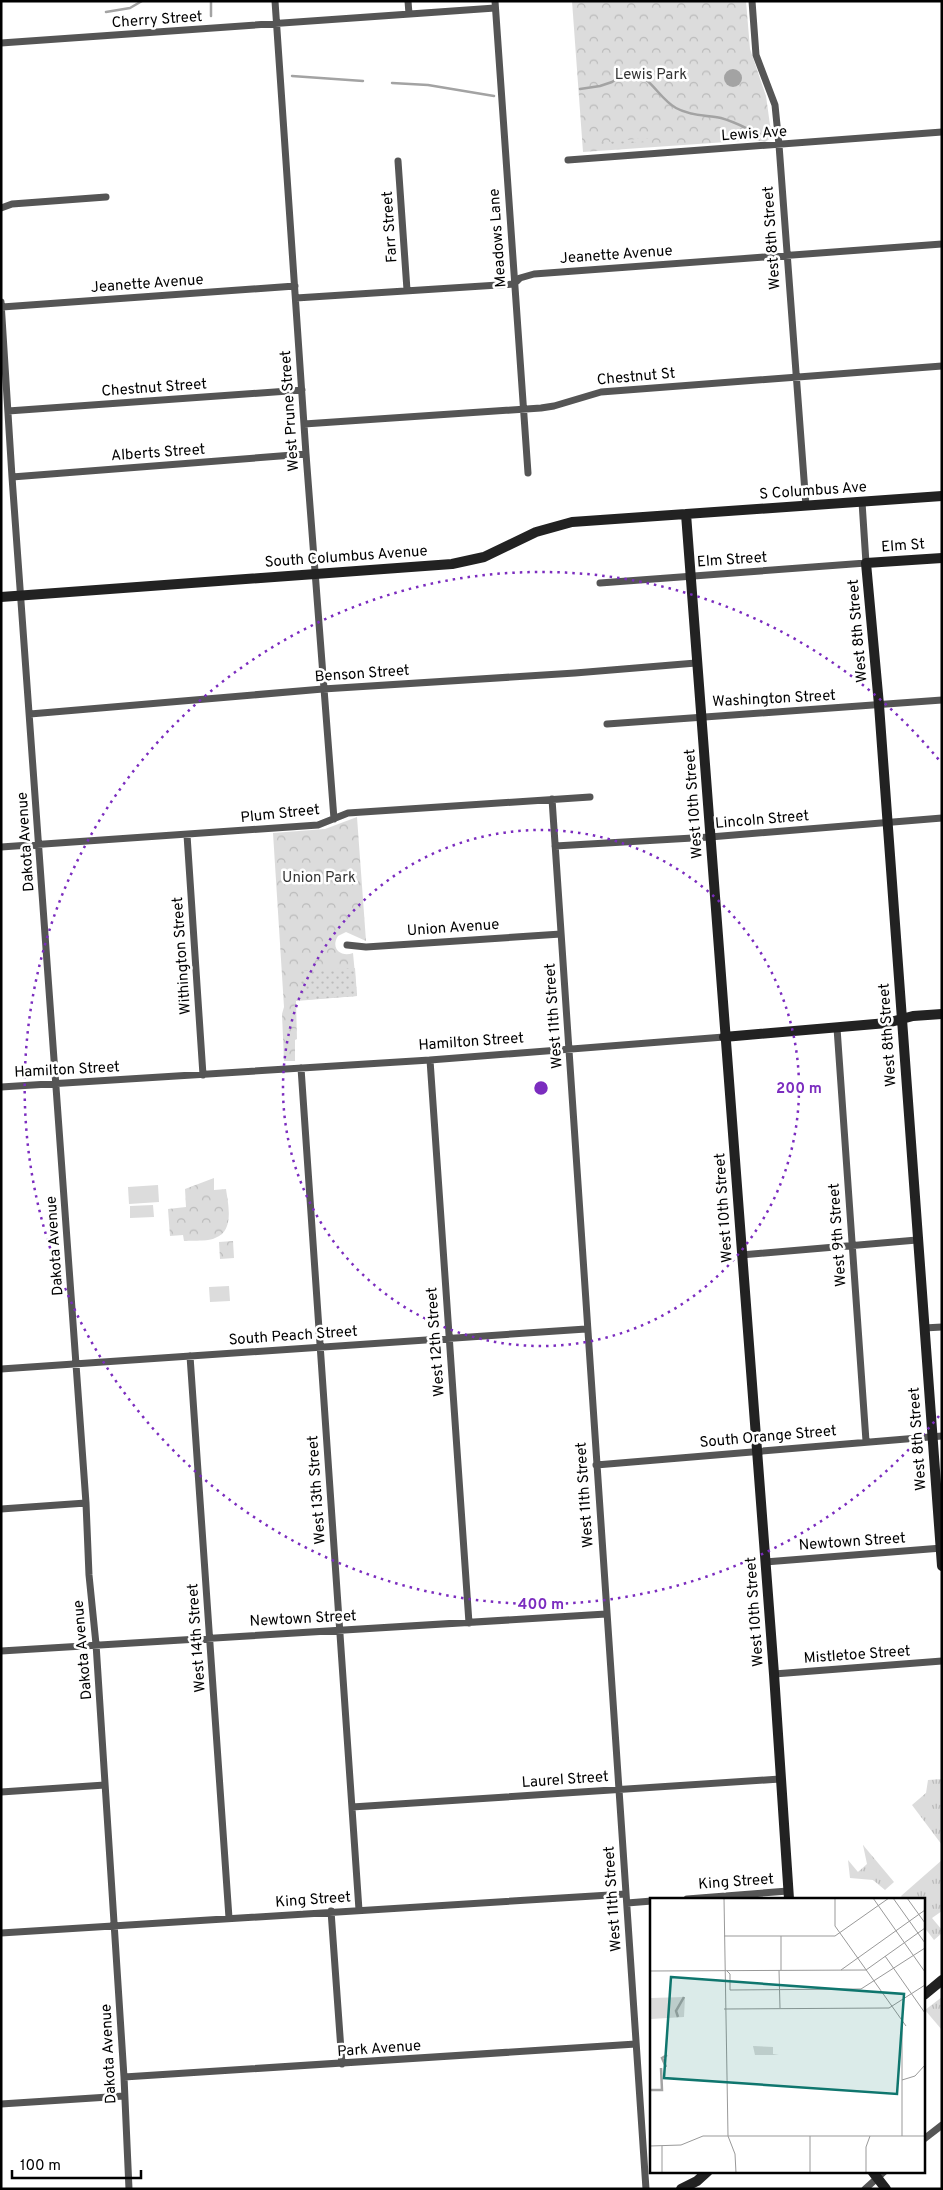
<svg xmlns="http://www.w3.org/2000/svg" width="943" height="2190" font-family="Overpass,sans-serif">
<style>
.grass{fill:url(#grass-tufts)}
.park{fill:url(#park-crowns)}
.garden{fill:url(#garden-dots)}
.pitch{fill:#dcdcdc}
.water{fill:#a3a3a3}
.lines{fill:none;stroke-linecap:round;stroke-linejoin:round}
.stream{stroke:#a3a3a3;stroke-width:2.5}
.street{stroke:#555;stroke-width:7}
.secondary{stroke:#222;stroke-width:10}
.ring{fill:none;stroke:#7b2cbf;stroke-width:2.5;stroke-dasharray:2.5 5}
.labels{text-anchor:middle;stroke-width:5;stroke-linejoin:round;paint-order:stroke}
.street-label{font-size:15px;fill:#000;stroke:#fff}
.park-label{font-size:15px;fill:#333;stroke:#fff}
.inset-river{fill:none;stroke:#a3a3a3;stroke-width:2.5}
.inset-road{fill:none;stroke:#999;stroke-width:1}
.view{fill:#0f766e;fill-opacity:0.15;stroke:#0f766e;stroke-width:2.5}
.inset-edge{fill:none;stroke:#000;stroke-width:2.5}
.centre{fill:#7b2cbf;stroke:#fff;stroke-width:2.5}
.ring-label{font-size:15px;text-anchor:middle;font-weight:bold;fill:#7b2cbf;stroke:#fff;stroke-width:5;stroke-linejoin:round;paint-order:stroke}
</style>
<defs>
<pattern id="grass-tufts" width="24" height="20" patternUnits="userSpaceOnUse" patternTransform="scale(1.25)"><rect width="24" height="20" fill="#dcdcdc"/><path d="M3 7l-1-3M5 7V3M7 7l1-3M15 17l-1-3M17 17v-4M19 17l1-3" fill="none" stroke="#bbb"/></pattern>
<pattern id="park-crowns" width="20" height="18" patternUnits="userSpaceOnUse" patternTransform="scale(1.25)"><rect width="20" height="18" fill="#dcdcdc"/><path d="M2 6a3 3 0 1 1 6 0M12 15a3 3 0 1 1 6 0" fill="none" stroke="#bbb"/></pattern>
<pattern id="garden-dots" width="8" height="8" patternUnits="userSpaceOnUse" patternTransform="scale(1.25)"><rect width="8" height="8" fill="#dcdcdc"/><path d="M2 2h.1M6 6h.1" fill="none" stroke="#bbb" stroke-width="1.8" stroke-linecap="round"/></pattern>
</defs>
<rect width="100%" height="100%" fill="#fff"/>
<path class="grass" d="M942,1779V1845L912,1805L926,1793L928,1780Z
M863,1845L894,1882L885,1890L873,1880L850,1878L848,1860L858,1872L867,1864Z
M942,1860V1911L932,1918L942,1930V1933L934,1940L924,1927V1899H903L901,1896Z
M942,1997V2030L925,2010Z"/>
<path class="park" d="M572,1H746L750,49L766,96L770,125L773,132L771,138L765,142L755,140L583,152Z
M357,817L366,941L346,932L338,936C330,948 341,958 353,953L357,996L296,1001L297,1039L295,1040V1061H284L282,1014L284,1007L273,833L325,829Z
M214,1178V1190L226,1189C228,1204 235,1231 215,1238C207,1242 193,1240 184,1241L183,1235L170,1236L168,1209L186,1207L185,1189Z
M233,1241L234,1258L220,1259L219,1242Z"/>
<path class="garden" d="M646,138L648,139L646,142L601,145L598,143Z
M355,968L357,996L302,1000L300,971Z"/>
<path class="pitch" d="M158,1185L159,1202L129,1204L128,1187Z
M153,1205L154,1217L130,1218V1206Z
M229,1286L230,1301L210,1302L209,1287Z"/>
<path class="water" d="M724 78a9 9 0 1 1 18 0a9 9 0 1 1-18 0Z"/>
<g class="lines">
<path class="stream" d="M211,1V16
M106,12L130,8L142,1
M292,76L363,81
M392,83L428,85L494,96
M580,89L600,86L612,82L628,71C651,75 658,98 676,108C690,116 707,115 721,118C736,122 749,130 764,136"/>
<path class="street" d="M275,1L306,454L334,819
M408,1L409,14
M495,1L528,473
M752,1L756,55L775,105L779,145L806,506
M1,43L495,8
M568,160L942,132
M398,161L407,290
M1,208L12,204L106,197
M296,298L514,284L520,278L534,274L942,244
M1,302L12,477L86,1503L89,1575L96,1644L124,2077L129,2189
M2,307L295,286
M8,411L302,390
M304,424L541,408L554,406L601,392L942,366
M12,477L306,454
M600,583L866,563L862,502
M30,714L323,689L575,673L696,663
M607,724L942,700
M552,799L646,2189
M187,835L203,1075
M555,846L710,837L942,818
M1,847L318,825L348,813L590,797
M347,945L366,947L561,934
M837,1028L866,1441
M430,1060L469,1623
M301,1068L359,1910
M1,1087L430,1060L724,1037
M741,1255L917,1240
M924,1328L942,1327
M190,1356L229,1918
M1,1369L586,1329
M596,1465L942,1436
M1,1509L86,1503
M765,1562L942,1548
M1,1651L606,1614
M774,1674L942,1661
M1,1792L105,1785
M352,1807L780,1779
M687,1899L788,1891
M627,1903L652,1901
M331,1911L342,2064
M1,1933L626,1894
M124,2077L636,2044
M1,2104L124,2096
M924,2139L942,2125
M865,2189L885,2171"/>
<path class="secondary" d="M686,514L774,1674L789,1899
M942,558L866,563L879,705L942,1566
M1,597L452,564L484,557L536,532L572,522L942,496
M724,1037L887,1023L913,1016L942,1014
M924,1995L942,1980
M872,2171L886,2189
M681,2189L697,2181L708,2171"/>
</g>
<g class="ring">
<circle cx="541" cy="1088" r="258"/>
<path d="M939 1416A516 516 0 1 1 939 760"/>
</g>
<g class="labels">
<g class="street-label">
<text transform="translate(157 19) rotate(-4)" y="5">Cherry Street</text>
<text transform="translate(754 133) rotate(-4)" y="5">Lewis Ave</text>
<text transform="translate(389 227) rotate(-94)" y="5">Farr Street</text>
<text transform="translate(497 238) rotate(-94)" y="5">Meadows Lane</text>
<text transform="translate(771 238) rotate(-94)" y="5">West 8th Street</text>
<text transform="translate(616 254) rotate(-4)" y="5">Jeanette Avenue</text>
<text transform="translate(147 283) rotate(-4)" y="5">Jeanette Avenue</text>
<text transform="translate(636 376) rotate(-5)" y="5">Chestnut St</text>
<text transform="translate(154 387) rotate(-4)" y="5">Chestnut Street</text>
<text transform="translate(289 411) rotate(-94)" y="5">West Prune Street</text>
<text transform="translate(158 452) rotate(-4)" y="5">Alberts Street</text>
<text transform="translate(813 490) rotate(-4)" y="5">S Columbus Ave</text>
<text transform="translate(903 545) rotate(-4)" y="5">Elm St</text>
<text transform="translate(346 556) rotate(-4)" y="5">South Columbus Avenue</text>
<text transform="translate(732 559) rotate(-4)" y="5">Elm Street</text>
<text transform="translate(857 631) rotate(-95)" y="5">West 8th Street</text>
<text transform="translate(362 673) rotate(-4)" y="5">Benson Street</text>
<text transform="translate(774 698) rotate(-3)" y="5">Washington Street</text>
<text transform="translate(693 804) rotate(-94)" y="5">West 10th Street</text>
<text transform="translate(280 813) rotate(-6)" y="5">Plum Street</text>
<text transform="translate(762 819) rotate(-5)" y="5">Lincoln Street</text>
<text transform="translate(25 842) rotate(-94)" y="5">Dakota Avenue</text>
<text transform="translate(453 927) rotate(-4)" y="5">Union Avenue</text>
<text transform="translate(181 956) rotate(-94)" y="5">Withington Street</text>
<text transform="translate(553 1016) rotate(-94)" y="5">West 11th Street</text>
<text transform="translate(887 1035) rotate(-94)" y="5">West 8th Street</text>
<text transform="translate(471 1041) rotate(-4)" y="5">Hamilton Street</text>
<text transform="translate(67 1069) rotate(-3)" y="5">Hamilton Street</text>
<text transform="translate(723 1208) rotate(-94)" y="5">West 10th Street</text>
<text transform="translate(837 1235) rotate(-94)" y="5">West 9th Street</text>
<text transform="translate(54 1246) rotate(-94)" y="5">Dakota Avenue</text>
<text transform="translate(293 1335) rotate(-4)" y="5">South Peach Street</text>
<text transform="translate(435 1342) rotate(-94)" y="5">West 12th Street</text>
<text transform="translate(768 1436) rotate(-5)" y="5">South Orange Street</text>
<text transform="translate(917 1439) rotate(-94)" y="5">West 8th Street</text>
<text transform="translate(316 1490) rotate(-94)" y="5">West 13th Street</text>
<text transform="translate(584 1495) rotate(-94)" y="5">West 11th Street</text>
<text transform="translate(852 1541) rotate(-4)" y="5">Newtown Street</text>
<text transform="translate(754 1612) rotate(-94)" y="5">West 10th Street</text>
<text transform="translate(303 1618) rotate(-3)" y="5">Newtown Street</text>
<text transform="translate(196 1638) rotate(-94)" y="5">West 14th Street</text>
<text transform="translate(82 1650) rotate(-95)" y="5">Dakota Avenue</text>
<text transform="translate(857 1654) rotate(-4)" y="5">Mistletoe Street</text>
<text transform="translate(565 1779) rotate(-4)" y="5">Laurel Street</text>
<text transform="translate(736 1881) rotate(-4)" y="5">King Street</text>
<text transform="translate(313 1899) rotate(-4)" y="5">King Street</text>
<text transform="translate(612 1899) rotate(-94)" y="5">West 11th Street</text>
<text transform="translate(379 2048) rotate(-4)" y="5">Park Avenue</text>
<text transform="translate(108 2054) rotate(-93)" y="5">Dakota Avenue</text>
</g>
<g class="park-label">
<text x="651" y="79">Lewis Park</text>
<text x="319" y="882">Union Park</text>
</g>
</g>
<g transform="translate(650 1898)">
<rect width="275" height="275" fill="#fff"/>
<path d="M35,99L34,119L1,121V100ZM103,148L123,149V156L129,157H105Z" fill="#dcdcdc"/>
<path class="inset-river" d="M28,119L26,113L34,99M16,169L12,160L17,157M0,192H12L11,170"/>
<path class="inset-road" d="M74,0L78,238L85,256L86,275M223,0L275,74M243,0L275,45M257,0L275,25M185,1V28L256,128M74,38H185L239,0M235,58L275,115M129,72L130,110M131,72V38M191,72L275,12M0,73L216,72L275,30M77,73L80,76V92L211,91L275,50M74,111L239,110L275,87M252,123V238M252,182L265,178L275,167M160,238V275M0,248L31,247L53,238H275M12,248V275M216,275V249L220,238"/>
<path class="view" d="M21,79L254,96L247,196L14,180Z"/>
<rect width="275" height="275" class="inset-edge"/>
</g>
<circle cx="541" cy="1088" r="8" class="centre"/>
<g class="ring-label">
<text x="799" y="1093">200 m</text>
<text x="541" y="1609">400 m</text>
</g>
<rect width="943" height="2190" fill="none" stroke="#000000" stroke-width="5"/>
<path d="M12 2170v8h129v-8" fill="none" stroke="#000000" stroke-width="2.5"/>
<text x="20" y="2170" font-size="15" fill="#000000" stroke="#ffffff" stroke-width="4" paint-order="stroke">100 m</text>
</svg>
